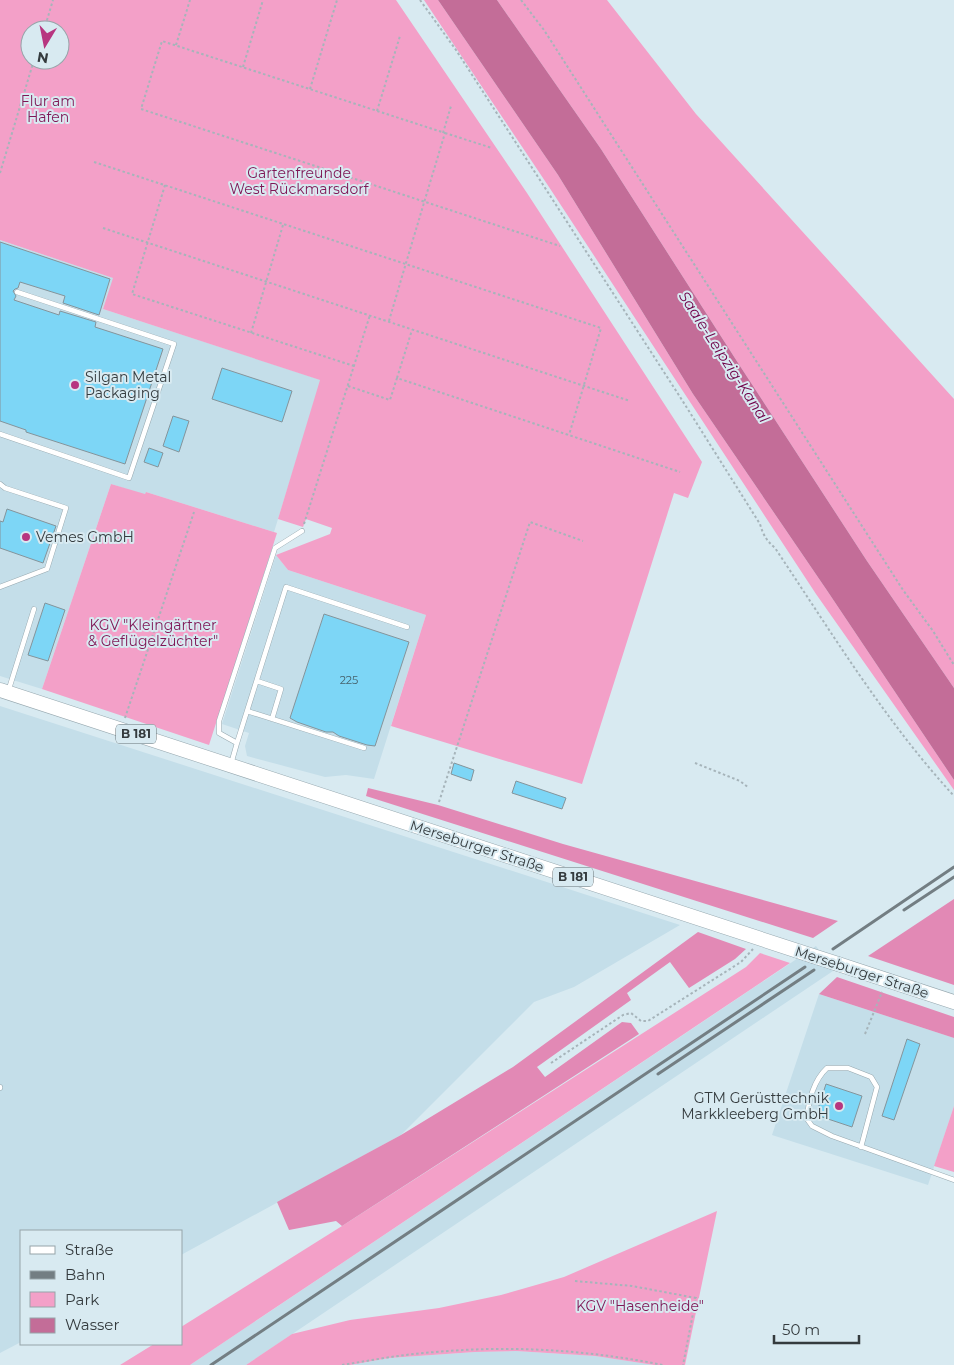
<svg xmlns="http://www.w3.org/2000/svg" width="954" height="1365" font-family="Montserrat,sans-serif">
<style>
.built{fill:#c4dee9}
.green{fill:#f3a0c8;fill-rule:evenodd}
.forest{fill:#e289b5}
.water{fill:#c36d98}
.building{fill:#7dd6f6;stroke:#84949b}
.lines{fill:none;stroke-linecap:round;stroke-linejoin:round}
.service-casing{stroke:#97a8af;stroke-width:5.5}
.primary-casing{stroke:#97a8af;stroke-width:15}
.path{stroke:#a6b4ba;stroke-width:2;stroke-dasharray:2.5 2.5;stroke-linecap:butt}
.service{stroke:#fff;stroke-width:4.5}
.primary{stroke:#fff;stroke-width:14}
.rail{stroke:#737e83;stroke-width:3}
.primary-bridge-casing{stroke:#97a8af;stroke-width:15;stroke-linecap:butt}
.primary-bridge{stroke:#fff;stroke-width:14}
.poi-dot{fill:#b73680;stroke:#d8eaf1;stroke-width:2}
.labels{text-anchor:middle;stroke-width:4;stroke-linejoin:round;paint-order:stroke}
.number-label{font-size:11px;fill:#46626c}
.shield{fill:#d8eaf1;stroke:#657074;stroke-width:1}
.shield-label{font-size:12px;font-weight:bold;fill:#343b3e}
.park-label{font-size:14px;fill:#7f1655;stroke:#d8eaf1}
.poi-label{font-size:14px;fill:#343b3e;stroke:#d8eaf1;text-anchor:start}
.street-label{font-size:14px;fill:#343b3e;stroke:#d8eaf1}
.water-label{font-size:15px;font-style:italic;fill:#6f0048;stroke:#d8eaf1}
</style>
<rect width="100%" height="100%" fill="#d8eaf1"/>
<path class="built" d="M0,240L114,278L103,309L321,380L274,532L146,492L145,495L111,484L42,689L0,676Z
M276,555L288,570L426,615L374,779L346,775L325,777L247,756L245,746L249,733L222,724Z
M0,706L680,925L574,987L534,1002L401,1135L181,1255V1231H21V1342L0,1353Z
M816,946L833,971L246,1365H190Z
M819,994L954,1038V1106L928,1185L772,1135Z
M516,1351L595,1356L654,1365H350L389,1358L475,1352Z"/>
<path class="green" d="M0,0H396L527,193L702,462L688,498L674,493L582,784L391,726L426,615L288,570L276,555L330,534L332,528L306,519L303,527L278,519L320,380L103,309L113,278L0,240ZM30,30H60V60H30Z
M424,0H438L558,175L693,394L826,589L954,780V790L816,594L549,187Z
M497,0H607L696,114L954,399V688L867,561L740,366L601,149Z
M111,484L145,494L146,492L277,533L209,745L42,689Z
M760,953L790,963L190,1365H120L154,1344H181V1327L342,1226L746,967Z
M954,1106V1172L934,1166Z
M717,1211L685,1365H654L595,1356L516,1351L475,1352L389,1358L350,1365H246L292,1334L350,1320L439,1308L501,1295L564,1277Z"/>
<path class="forest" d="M368,788L438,805L563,844L838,921L813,938L366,796Z
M954,899V985L868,956Z
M698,932L746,949L735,959L689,988L670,962L627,993L631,1000L537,1067L545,1077L622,1022L631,1023L639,1034L342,1226L336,1221L289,1230L277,1202L401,1135L513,1067Z
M837,977L954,1017V1038L819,994Z"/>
<path class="water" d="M438,0H497L601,149L740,366L867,561L954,688V780L826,589L693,394L558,175Z"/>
<path class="building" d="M0,242L110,279L99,315L63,303L65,296L20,282L18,288L15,289L13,291L16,296L14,300L59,315L60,311L96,322L95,327L163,349L125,464L26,432V430L0,421Z
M222,368L292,391L282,422L212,399Z
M173,416L189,421L179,452L163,446Z
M149,448L163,453L158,467L144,462Z
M7,509L56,526L43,563L0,548V521L3,522Z
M45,603L65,610L48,661L28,655Z
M324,614L409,642L375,746L367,745L339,736L333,732H326L297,722L290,718Z
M454,763L474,770L471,781L451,774Z
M516,781L566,798L562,809L512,793Z
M907,1039L920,1044L894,1120L882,1116Z
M826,1084L862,1096L852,1127L816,1115Z"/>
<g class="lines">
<g class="service-casing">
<path id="service" d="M0,434L129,478L174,344L17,292
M0,484L5,488L66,508L47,569L0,587
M257,681L281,689L272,719
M8,692L34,609
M247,711L364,748
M237,743L286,587L407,627
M231,764L237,743L219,733V721L275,548L302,531
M0,1087V1088
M861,1147L877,1087L871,1077L848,1068H827C814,1080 808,1101 807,1119L812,1126L832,1136L954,1180"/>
</g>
<g class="primary-casing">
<path id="primary" d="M0,690L813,956
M838,964L954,1002"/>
</g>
<path class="path" d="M420,0L456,50L682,400L760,524C763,535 767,541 775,548C832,633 885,721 954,796
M521,0L544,30L903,590L933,631L954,665
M44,30L53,0
M176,45L190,0
M243,67L263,0
M310,89L337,0
M377,111L400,36
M443,133L451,106
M445,133L492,148
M94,162L601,328L569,435
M0,173L34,60
M165,185L132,294L354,366
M103,228L630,401
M389,321C407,259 426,196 445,133L162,41L141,109L560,246
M251,333L283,225
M397,378L412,330
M348,386L390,400L397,378L680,472
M304,524L370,315
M125,718L194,512
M695,763L740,781L749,788
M439,802L530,522L583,541
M865,1034L882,992
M551,1063L623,1015L631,1013L641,1021H648L741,962L753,949
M575,1281L632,1286L696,1298L683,1365
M342,1365C373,1360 404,1354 436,1352C512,1345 588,1350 663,1365"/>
<use href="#service" class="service"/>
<use href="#primary" class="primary"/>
<path class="rail" d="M904,910L954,877
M833,949L954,867
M658,1074L814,970
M211,1365L805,967"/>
<g class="primary-bridge-casing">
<path id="primary-bridge" d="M813,956L838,964"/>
</g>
<use href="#primary-bridge" class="primary-bridge"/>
</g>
<g class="poi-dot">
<circle cx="75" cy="385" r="5"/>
<circle cx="26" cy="537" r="5"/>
<circle cx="839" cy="1106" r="5"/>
</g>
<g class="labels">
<g class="number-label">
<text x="349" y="684">225</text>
</g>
<g class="shield">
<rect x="116" y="724.5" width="40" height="19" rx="4"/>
<rect x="553" y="867.5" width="40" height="19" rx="4"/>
</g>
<g class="shield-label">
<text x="136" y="738">B 181</text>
<text x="573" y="881">B 181</text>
</g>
<g class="park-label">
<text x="48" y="106">Flur am<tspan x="48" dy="16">Hafen</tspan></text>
<text x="299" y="178">Gartenfreunde<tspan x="299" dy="16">West Rückmarsdorf</tspan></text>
<text x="153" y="630">KGV "Kleingärtner<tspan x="153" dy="16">&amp; Geflügelzüchter"</tspan></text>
<text x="640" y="1311">KGV "Hasenheide"</text>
</g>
<g class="poi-label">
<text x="85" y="382">Silgan Metal<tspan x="85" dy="16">Packaging</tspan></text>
<text x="36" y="542">Vemes GmbH</text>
<text x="829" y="1103" text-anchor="end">GTM Gerüsttechnik<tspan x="829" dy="16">Markkleeberg GmbH</tspan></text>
</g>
<g class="street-label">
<text transform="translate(477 846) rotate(18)" y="5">Merseburger Straße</text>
<text transform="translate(862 972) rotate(18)" y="5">Merseburger Straße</text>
</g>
<g class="water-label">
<text transform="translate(724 357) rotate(57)" y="5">Saale-Leipzig-Kanal</text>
</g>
</g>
<rect x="20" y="1230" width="162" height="115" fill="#d8eaf1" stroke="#96a4a9"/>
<rect x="30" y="1246" width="25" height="8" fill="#ffffff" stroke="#96a4a9"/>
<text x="65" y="1255" font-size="15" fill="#343b3e">Straße</text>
<rect x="30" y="1271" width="25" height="8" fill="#737e83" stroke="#96a4a9"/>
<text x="65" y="1280" font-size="15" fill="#343b3e">Bahn</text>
<rect x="30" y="1292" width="25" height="15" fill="#f3a0c8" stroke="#96a4a9"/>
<text x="65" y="1305" font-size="15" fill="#343b3e">Park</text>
<rect x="30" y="1318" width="25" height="15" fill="#c36d98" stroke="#96a4a9"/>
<text x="65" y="1330" font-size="15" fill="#343b3e">Wasser</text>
<g transform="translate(45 45) rotate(190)"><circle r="24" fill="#d8eaf1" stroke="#96a4a9"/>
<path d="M0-4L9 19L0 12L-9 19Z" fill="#b73680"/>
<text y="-8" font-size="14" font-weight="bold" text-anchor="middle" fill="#343b3e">N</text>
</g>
<path d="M774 1335v8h85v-8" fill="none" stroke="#343b3e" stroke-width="2.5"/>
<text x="782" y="1335" font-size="15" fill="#343b3e" stroke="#d8eaf1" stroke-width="4" paint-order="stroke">50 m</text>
</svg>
